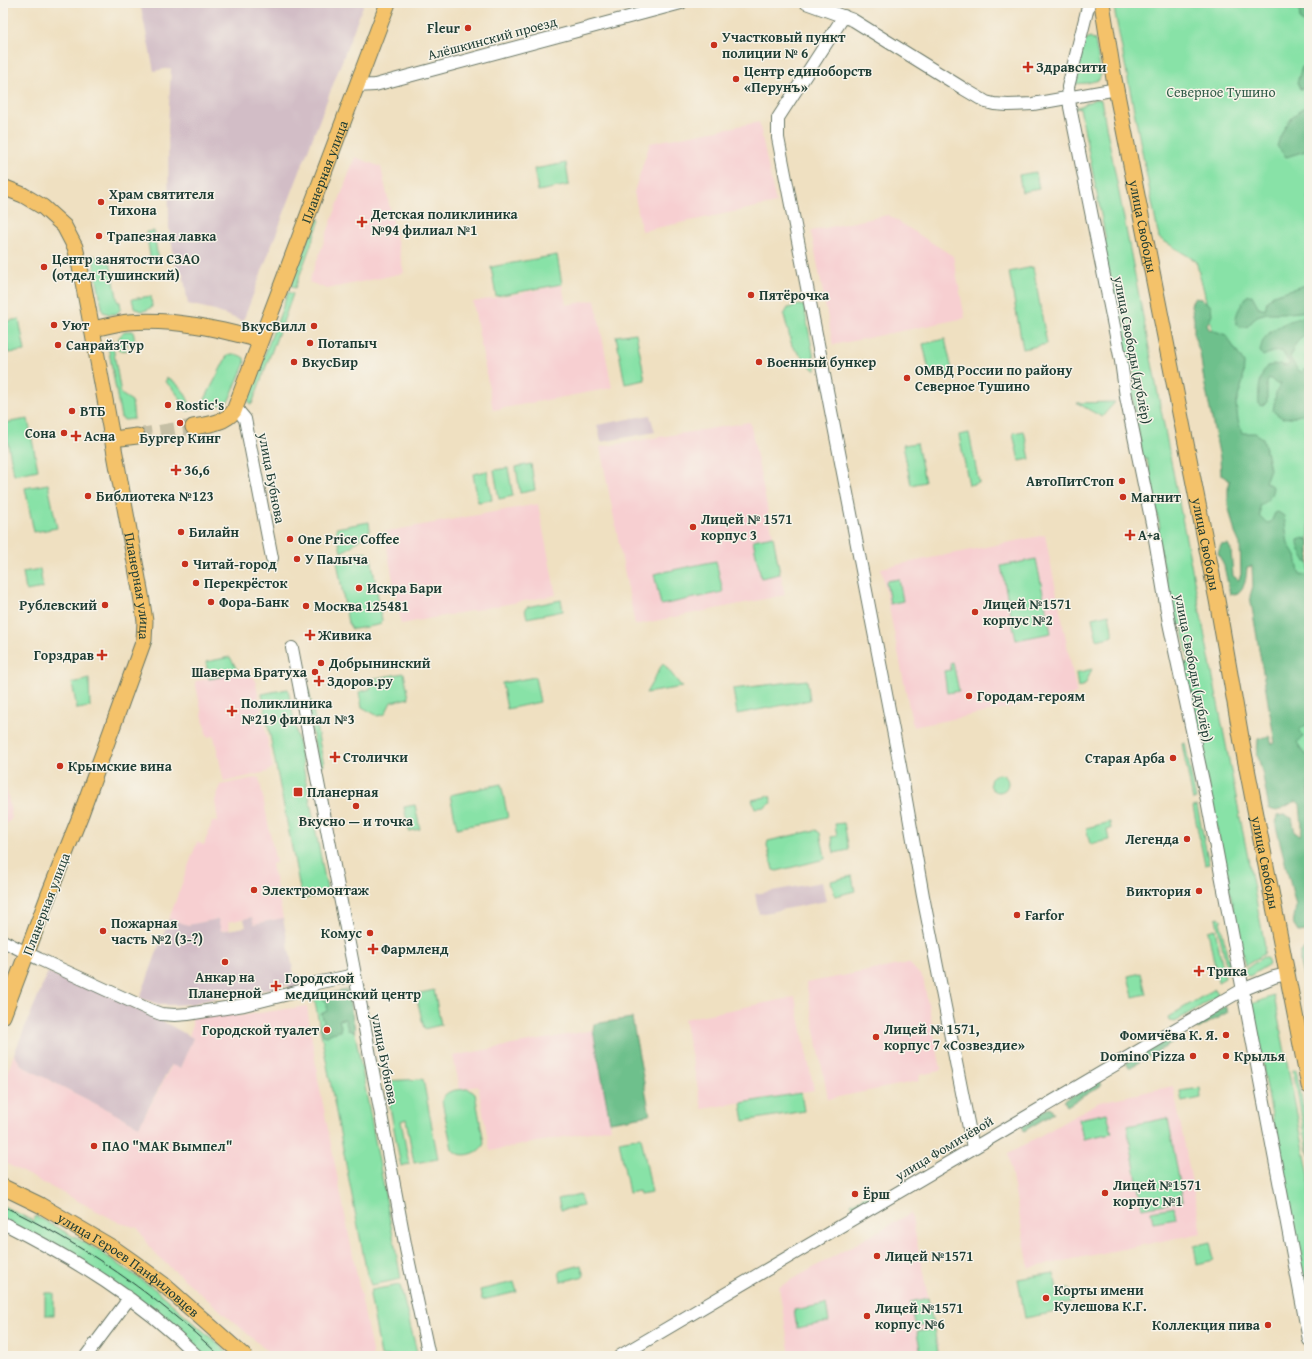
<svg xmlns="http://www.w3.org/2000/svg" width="1312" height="1359" font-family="'Gentium Book Plus',serif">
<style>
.built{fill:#f7cfd1}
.industrial{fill:#d2bdc6}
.green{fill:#88e2a7;stroke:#54906e}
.forest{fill:#6ec08c;stroke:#467e60}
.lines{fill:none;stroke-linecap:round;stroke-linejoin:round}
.major-tunnel{stroke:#c5bfa5;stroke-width:15;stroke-dasharray:15 8;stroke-linecap:butt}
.minor-casing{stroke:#687665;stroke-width:14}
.major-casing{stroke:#687665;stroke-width:17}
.minor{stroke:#fff;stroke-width:12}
.major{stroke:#f4c26a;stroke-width:15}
.tram{stroke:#1f3d34;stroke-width:1}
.poi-dot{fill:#c8321e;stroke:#f7f3e8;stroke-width:1.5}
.labels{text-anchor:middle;stroke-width:3;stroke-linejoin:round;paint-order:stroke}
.poi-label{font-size:14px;font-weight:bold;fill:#1f3d34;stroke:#f7f3e8;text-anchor:start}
.street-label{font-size:14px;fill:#1f3d34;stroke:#f7f3e8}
.park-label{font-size:14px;fill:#345e4b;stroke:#f7f3e8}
</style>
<rect width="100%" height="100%" fill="#f7f3e8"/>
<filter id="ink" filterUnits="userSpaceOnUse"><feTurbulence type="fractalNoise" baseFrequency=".025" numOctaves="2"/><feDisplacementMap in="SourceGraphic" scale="8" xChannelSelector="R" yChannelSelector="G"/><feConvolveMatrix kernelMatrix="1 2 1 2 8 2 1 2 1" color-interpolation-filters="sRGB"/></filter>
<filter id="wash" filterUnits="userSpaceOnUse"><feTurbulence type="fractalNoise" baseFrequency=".012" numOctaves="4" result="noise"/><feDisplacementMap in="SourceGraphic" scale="16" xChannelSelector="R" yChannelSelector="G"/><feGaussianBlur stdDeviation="0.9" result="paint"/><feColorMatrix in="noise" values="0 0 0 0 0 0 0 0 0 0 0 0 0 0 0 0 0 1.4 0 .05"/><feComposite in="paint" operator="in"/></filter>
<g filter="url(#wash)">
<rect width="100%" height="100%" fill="#efe0c1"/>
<path class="built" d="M759,122L776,203L642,231L634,192L650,143Z
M355,157L381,167L404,273L327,289L309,282Z
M888,215L953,256L965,318L833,345L811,231Z
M562,285L566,305L595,300L612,388L493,410L473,302Z
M750,422L785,595L635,625L600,447Z
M538,504L556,595L401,624L384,532Z
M1045,535L1077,694L913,727L881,568Z
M239,673L252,676L255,679L273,767L267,772L224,782L214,736L207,737L195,681Z
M3,770L12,818L3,828Z
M259,777L276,863L272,864L283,918L254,924L252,917L238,920L228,922L230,929L220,931L218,919L188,925L169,919L197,842L204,845L212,822L218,821L215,801L220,785Z
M909,963L923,978L941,1069L939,1071L920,1075L919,1081L828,1099L806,983Z
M795,997L814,1090L702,1109L684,1019Z
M307,1006L318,1079L373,1356H273L156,1255L147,1244L138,1228L120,1223L3,1162V1084L14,1054L22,1066L139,1126L172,1065L180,1068L193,1038L189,1035L192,1027V1018L231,1013L238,1016Z
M593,1030L611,1128L490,1151L478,1086L460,1089L453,1056Z
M1173,1086L1202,1233L1029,1268L1008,1154L1099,1102Z
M911,1213L940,1356H790L779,1287Z"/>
<path class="industrial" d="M140,3H364L243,321L215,311V310L188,304L183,273H177L169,228L168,126L171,68L154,71Z
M650,415L655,432L601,442L597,425Z
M822,882L826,901L759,914L755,894Z
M252,917L254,924L283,918L294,975L298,974L300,986L289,989L288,985L249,993L248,991L191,1004L173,1005H161L140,998L169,919L188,925L218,919L221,931L246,927L244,919Z
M48,972L69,982L71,977L164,1022L193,1038L180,1068L171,1065L139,1126L22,1066L14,1054Z"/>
<path class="green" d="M1113,3H1309V844L1244,490L1204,291L1196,261L1159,238Z
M1090,37L1095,40L1101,74L1099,80L1087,83L1074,84L1085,40Z
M1095,99L1101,100L1265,946L1264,954L1245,966L1183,663L1189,662L1182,625L1176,626L1156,529L1160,528L1147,459H1143L1131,390L1137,389L1133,369L1127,370L1101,241L1106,240L1080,108L1075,109L1074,108L1081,106Z
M566,163L569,185L538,191L534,169Z
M1036,172L1039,189L1022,192L1019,175Z
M316,219L320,220L295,288L292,287L291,284Z
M154,231L158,260L151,261L146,232Z
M92,255L110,262L118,302H120L121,309L116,314H109L103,312Z
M557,255L562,284L496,296L491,267Z
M1033,267L1047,344L1023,349L1009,272Z
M288,292L293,294L282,325L277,323Z
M151,296L152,307C146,311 140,313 134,307L132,299Z
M799,305L804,306L816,369L814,370L792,346L784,315L788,308Z
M19,319L25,351L8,353L3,322Z
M275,327L280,329L252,404H250L248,399Z
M127,331H133L135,341L126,343L127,350L119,351C117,342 117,335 127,331Z
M636,333L645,380L625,384L616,336Z
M945,339L953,374L931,379L923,344Z
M107,340H110L112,341L121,394L132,401L134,419L125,420L121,418Z
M231,354C236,354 240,355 244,358L245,363L229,400L225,404L187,411C182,401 175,389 165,382L167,378C181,384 186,394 191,407L202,405L227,356Z
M1115,402L1102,417L1077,403Z
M28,419L38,470L14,475L4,423Z
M1024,431L1030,459L1019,461L1013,433Z
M969,433L979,483L969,485L959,435Z
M917,443L925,482L911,485L903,445Z
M531,464L535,490L520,493L516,467Z
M508,468L513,496L499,499L494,470Z
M487,471L492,500L478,502L473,474Z
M48,484L57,528L34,532L25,488Z
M369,522L370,530L349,548L341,552L336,528Z
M773,536L780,574L761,578L753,540Z
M364,552L368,553L371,557L382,620L381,623L378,625L355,629H352L348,623L337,561L341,556Z
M1036,559L1051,633L1016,640L1001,566Z
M716,561L723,592L661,605L654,574Z
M40,569L43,588L26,591L23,572Z
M899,579L903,601L890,604L886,581Z
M561,600L563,611L527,618L525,609L527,607Z
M1109,614L1113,636L1097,640L1092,618Z
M230,657L239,673L209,679L206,662Z
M663,663L682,687L646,693Z
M953,663L959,691L947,693L944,671L951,670L950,664Z
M1092,669L1085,685L1078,687L1076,673Z
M404,673L409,698L391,702L385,714L378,716L362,707L359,692L370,689L371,679Z
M535,677L540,702L507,709L502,683Z
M89,679L90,707L77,709L72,683Z
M807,680L810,700L737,714L733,689Z
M308,686L324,765L319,766L303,687Z
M288,689L328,894L302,899L262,694Z
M1185,743L1196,799L1193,800L1182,744Z
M990 783a9 9 0 1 1 18 0a9 9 0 1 1-18 0Z
M501,784L508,818L457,828L450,795Z
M770,796L772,803L767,805L766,807L755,808L752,800Z
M415,805L420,829L409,831L404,807Z
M1197,806L1209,864L1205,865L1193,807Z
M1110,822L1111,829L1107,830L1109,840L1090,844L1086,828Z
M844,823L849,850L834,853L831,837L837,836L835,824Z
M816,830L820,833L825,856V859L777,871L773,870L767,845L768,841Z
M852,876L855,891L835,896L831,881Z
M1219,917L1222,920L1220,921L1231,973L1228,974L1216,918Z
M1215,929L1225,978L1218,982L1208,931Z
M1263,957L1267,958L1269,964L1250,976L1245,975L1243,971Z
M1141,973L1146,994L1133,997L1128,976Z
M1215,989L1219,995L1176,1021L1169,1020L1168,1017Z
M347,990L401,1279L371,1285L367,1274L314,997Z
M434,990L441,1025L424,1029L416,994Z
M1274,996L1309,1176V1310L1251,1004Z
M1296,1069L1309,1138V1155L1293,1070Z
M423,1079L438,1159L414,1163L406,1119L401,1121L409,1164L401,1166L385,1081Z
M1200,1088L1201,1098L1182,1102L1180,1091Z
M466,1089H469L475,1094L484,1143C481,1154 459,1160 452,1149L442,1101C444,1090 456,1090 466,1089Z
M801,1093L804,1111L744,1121L741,1103Z
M1107,1113L1112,1133L1083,1139L1079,1119Z
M1168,1118L1183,1201L1142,1208L1127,1126Z
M641,1137L652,1193L640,1195L639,1191L629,1193L619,1141Z
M876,1189L879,1195L860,1207L852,1206L851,1204Z
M580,1194L583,1206L561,1210L558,1199Z
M3,1206L33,1221L36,1216L98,1250L156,1290L232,1356H202L173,1327L3,1219Z
M1174,1207L1176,1219L1153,1223L1151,1211Z
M1210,1242L1214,1260L1197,1264L1194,1246Z
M581,1265L584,1276L561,1282L559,1271Z
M1054,1273L1057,1290L1069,1289L1071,1302L1060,1304L1061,1311L1025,1318L1018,1279Z
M514,1282L517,1292L482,1300L480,1290Z
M400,1285L418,1356H381L370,1295L371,1290Z
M45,1293H54V1315H45Z
M928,1298L933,1324L916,1327L910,1302Z
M826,1304L829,1322L797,1328L794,1310Z
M934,1329L938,1352L921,1355L917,1332Z"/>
<path class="forest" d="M1299,3H1309V26L1300,21Z
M1309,66V88L1300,89L1297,82L1302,67Z
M1309,104V150L1286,157L1277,146C1283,127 1291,115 1309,104Z
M1309,284V311L1289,313H1267L1257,316L1247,327H1239L1236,324C1235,312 1241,306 1247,296L1252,295L1259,308L1265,310L1267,301L1273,295Z
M1194,298L1202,299L1211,306L1212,315L1207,325L1209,329L1226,335L1244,363L1243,381L1236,404L1238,420L1242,433H1255L1263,438L1270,469L1265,482L1273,487C1272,497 1268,500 1260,506V516L1267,523L1271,522L1275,513L1278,512L1284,516L1288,544L1296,556L1298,568L1300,574L1309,575V723L1299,730L1303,737L1297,742L1303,752L1309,757V931L1298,932L1293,924L1296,906L1276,826L1277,816L1284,815L1292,818L1295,833L1301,835L1302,826L1300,804L1296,801L1277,811L1269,809L1263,776L1257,753L1258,739L1269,736L1272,744L1275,743L1250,596L1253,586L1252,566L1247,567C1246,579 1246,588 1235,595L1230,594L1224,566L1218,553L1221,545L1228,544L1231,550L1233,576L1239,580L1241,574L1240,544L1235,533L1228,505V488L1230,481L1221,475L1220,458L1213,424L1204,381L1200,353L1194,336V319L1191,305Z
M1309,316V335C1297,337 1293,348 1290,358L1297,369L1303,373L1304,369L1309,372V380L1307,382L1309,387V412L1294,417L1282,418L1273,411L1276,393L1281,383H1275L1270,378L1267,382V402L1263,406L1259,405C1258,392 1259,377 1267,366L1280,364L1286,366L1290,364L1282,351L1272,352L1263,356L1260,351C1261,347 1262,342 1264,339C1273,326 1295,318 1309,316Z
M1304,538L1309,541V563H1307C1302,555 1298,549 1298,540Z
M1309,945V1021L1304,980L1300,963V953Z
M347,990L355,1028L354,1032L348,1030L345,1019L339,1020L341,1026L340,1031L332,1033L327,1036L323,1035L321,1026L324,1021L321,1014L327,1011V1004L320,995Z
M1225,1006L1228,1012L1198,1029L1194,1023Z
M632,1018L650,1115L610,1122L593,1030L594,1024Z
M1180,1032L1183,1037L1129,1068L1126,1063Z
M1098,1079L1102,1085L1067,1106L1064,1101Z
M1050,1107L1054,1113L1024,1131L1021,1124Z"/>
</g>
<g filter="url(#ink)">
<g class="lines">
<path class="major-tunnel" d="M137,436L193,427"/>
<g class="minor-casing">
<path id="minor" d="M806,3L853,20L964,89L986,102L994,104L1008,105L1033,104L1117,89
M1089,3L1068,87L1070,107L1121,361L1126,397L1154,533L1169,623L1207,800L1309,1340
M844,16L778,118V138L900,766L923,896L973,1148
M356,86L375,85L681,3
M235,407L245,419L272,558
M292,648L355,975L406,1249L429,1356
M3,941L39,959L150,1010L161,1014L175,1015L188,1014L244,1005L308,989L316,983L355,975
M3,1223C74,1259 140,1299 197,1356
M86,1356L125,1304L127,1296
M620,1356L1242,990L1274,977L1287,974"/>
</g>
<g class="major-casing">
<g id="major">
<path id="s1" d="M1102,3L1114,79L1217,600L1242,743L1309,1086"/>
<path id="s2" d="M3,187L23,195L43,207L64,226L75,247L80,267L92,329L141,595L145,621L144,640L81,814L49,894L3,1016"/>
<path d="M92,329C104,327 116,323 129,322C173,318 218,329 260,340"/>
<path id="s3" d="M193,427C206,425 226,423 234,411L388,3"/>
<path d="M113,439L137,436"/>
<path id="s4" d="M3,1187L40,1205L113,1248L133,1262L163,1284L244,1356"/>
</g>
</g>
<use href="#minor" class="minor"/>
<use href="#major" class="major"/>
<path class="tram" d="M3,1206C83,1244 156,1295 220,1356"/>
</g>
</g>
<g class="poi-dot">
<circle cx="468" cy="28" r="4"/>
<circle cx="714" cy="45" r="4"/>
<path d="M1026 61h4v4h4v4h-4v4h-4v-4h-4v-4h4z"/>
<circle cx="736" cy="79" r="4"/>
<circle cx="101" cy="202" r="4"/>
<path d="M360 216h4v4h4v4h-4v4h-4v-4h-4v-4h4z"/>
<circle cx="99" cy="236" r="4"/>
<circle cx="44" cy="267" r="4"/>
<circle cx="751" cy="295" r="4"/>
<circle cx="54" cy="325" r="4"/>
<circle cx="314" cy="326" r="4"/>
<circle cx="310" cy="343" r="4"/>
<circle cx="58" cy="345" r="4"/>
<circle cx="294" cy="362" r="4"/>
<circle cx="759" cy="362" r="4"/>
<circle cx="907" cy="378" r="4"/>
<circle cx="168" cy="405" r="4"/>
<circle cx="72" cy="411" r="4"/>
<circle cx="180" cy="423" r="4"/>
<circle cx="64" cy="433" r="4"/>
<path d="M74 430h4v4h4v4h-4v4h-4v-4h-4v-4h4z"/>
<path d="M174 464h4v4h4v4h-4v4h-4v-4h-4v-4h4z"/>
<circle cx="1122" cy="481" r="4"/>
<circle cx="88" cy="496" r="4"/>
<circle cx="1123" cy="497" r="4"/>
<circle cx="693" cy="527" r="4"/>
<circle cx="181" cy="532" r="4"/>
<path d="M1128 529h4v4h4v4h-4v4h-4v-4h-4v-4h4z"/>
<circle cx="290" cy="539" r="4"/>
<circle cx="297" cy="559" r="4"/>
<circle cx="185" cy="564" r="4"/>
<circle cx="196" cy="583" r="4"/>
<circle cx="359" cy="588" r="4"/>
<circle cx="211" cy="602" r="4"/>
<circle cx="105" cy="605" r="4"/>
<circle cx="306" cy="606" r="4"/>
<circle cx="975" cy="612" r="4"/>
<path d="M308 629h4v4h4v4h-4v4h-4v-4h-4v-4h4z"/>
<path d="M100 649h4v4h4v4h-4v4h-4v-4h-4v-4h4z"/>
<circle cx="321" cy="663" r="4"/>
<circle cx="315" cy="672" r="4"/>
<path d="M317 675h4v4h4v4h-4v4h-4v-4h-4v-4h4z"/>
<circle cx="969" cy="696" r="4"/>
<path d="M230 705h4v4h4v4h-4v4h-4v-4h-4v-4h4z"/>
<path d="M333 751h4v4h4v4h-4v4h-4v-4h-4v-4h4z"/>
<circle cx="1173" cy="758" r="4"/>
<circle cx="60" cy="766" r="4"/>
<rect x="293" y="787" width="10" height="10" rx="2"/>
<circle cx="356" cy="806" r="4"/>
<circle cx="1187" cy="839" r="4"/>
<circle cx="254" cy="890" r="4"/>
<circle cx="1199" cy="891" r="4"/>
<circle cx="1017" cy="915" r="4"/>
<circle cx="103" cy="931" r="4"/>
<circle cx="370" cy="933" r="4"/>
<path d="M371 943h4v4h4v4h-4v4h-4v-4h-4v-4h4z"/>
<circle cx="225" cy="962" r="4"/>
<path d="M1197 965h4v4h4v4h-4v4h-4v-4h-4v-4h4z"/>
<path d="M274 980h4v4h4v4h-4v4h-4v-4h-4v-4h4z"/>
<circle cx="327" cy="1030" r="4"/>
<circle cx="1226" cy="1035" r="4"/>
<circle cx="876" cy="1037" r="4"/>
<circle cx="1193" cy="1056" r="4"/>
<circle cx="1226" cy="1056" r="4"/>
<circle cx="94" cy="1146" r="4"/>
<circle cx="1105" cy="1193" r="4"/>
<circle cx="855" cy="1194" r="4"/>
<circle cx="877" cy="1256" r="4"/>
<circle cx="1046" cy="1298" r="4"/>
<circle cx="867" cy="1316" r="4"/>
<circle cx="1268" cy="1325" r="4"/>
</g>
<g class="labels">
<g class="poi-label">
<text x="460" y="33" text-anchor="end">Fleur</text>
<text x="722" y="42">Участковый пункт<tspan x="722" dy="16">полиции № 6</tspan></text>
<text x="1036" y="72">Здравсити</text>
<text x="744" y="76">Центр единоборств<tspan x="744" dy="16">«Перунъ»</tspan></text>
<text x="109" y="199">Храм святителя<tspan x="109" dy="16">Тихона</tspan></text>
<text x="371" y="219">Детская поликлиника<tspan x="371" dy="16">№94 филиал №1</tspan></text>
<text x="107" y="241">Трапезная лавка</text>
<text x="52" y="264">Центр занятости СЗАО<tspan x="52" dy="16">(отдел Тушинский)</tspan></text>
<text x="759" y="300">Пятёрочка</text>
<text x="62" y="330">Уют</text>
<text x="306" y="331" text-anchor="end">ВкусВилл</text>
<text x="318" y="348">Потапыч</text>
<text x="66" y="350">СанрайзТур</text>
<text x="302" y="367">ВкусБир</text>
<text x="767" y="367">Военный бункер</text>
<text x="915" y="375">ОМВД России по району<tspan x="915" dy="16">Северное Тушино</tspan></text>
<text x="176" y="410">Rostic's</text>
<text x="80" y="416">ВТБ</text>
<text x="56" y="438" text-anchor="end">Сона</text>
<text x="84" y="441">Асна</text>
<text x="180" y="443" text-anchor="middle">Бургер Кинг</text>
<text x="184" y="475">36,6</text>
<text x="1114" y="486" text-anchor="end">АвтоПитСтоп</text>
<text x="96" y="501">Библиотека №123</text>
<text x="1131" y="502">Магнит</text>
<text x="701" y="524">Лицей № 1571<tspan x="701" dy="16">корпус 3</tspan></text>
<text x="189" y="537">Билайн</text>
<text x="1138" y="540">А+а</text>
<text x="298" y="544">One Price Coffee</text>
<text x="305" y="564">У Палыча</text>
<text x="193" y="569">Читай-город</text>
<text x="204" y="588">Перекрёсток</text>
<text x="367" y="593">Искра Бари</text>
<text x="219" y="607">Фора-Банк</text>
<text x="983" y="609">Лицей №1571<tspan x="983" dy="16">корпус №2</tspan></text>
<text x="97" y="610" text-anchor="end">Рублевский</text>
<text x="314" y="611">Москва 125481</text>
<text x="318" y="640">Живика</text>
<text x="94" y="660" text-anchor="end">Горздрав</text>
<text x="329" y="668">Добрынинский</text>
<text x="307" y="677" text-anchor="end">Шаверма Братуха</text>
<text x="327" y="686">Здоров.ру</text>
<text x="977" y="701">Городам-героям</text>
<text x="241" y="708">Поликлиника<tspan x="241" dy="16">№219 филиал №3</tspan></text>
<text x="343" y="762">Столички</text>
<text x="1165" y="763" text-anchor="end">Старая Арба</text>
<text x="68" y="771">Крымские вина</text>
<text x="307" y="797">Планерная</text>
<text x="356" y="826" text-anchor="middle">Вкусно — и точка</text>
<text x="1179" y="844" text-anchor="end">Легенда</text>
<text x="262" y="895">Электромонтаж</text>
<text x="1191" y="896" text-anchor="end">Виктория</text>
<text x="1025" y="920">Farfor</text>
<text x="111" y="928">Пожарная<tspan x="111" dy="16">часть №2 (3-?)</tspan></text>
<text x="362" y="938" text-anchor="end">Комус</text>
<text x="381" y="954">Фармленд</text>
<text x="1207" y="976">Трика</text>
<text x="225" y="982" text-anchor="middle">Анкар на<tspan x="225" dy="16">Планерной</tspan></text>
<text x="285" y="983">Городской<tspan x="285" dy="16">медицинский центр</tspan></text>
<text x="884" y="1034">Лицей № 1571,<tspan x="884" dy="16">корпус 7 «Созвездие»</tspan></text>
<text x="319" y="1035" text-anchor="end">Городской туалет</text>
<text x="1218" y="1040" text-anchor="end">Фомичёва К. Я.</text>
<text x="1185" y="1061" text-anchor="end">Domino Pizza</text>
<text x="1234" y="1061">Крылья</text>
<text x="102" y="1151">ПАО "МАК Вымпел"</text>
<text x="1113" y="1190">Лицей №1571<tspan x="1113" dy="16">корпус №1</tspan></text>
<text x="863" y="1199">Ёрш</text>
<text x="885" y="1261">Лицей №1571</text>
<text x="1054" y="1295">Корты имени<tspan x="1054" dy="16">Кулешова К.Г.</tspan></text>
<text x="875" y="1313">Лицей №1571<tspan x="875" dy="16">корпус №6</tspan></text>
<text x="1260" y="1330" text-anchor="end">Коллекция пива</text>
</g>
<g class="street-label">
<text transform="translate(492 38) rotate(-15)" y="5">Алёшкинский проезд</text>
<text dy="5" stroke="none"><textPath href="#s3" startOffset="301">Планерная улица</textPath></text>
<text dy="5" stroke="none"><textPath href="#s1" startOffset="227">улица Свободы</textPath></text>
<text transform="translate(1133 350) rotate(79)" y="5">улица Свободы (дублёр)</text>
<text transform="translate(272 478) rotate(79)" y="5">улица Бубнова</text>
<text dy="5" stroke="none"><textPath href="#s1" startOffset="551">улица Свободы</textPath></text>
<text dy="5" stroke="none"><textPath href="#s2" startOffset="442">Планерная улица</textPath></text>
<text transform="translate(1194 668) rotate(79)" y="5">улица Свободы (дублёр)</text>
<text dy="5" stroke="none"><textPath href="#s1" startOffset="875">улица Свободы</textPath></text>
<text transform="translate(46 904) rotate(-69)" y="5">Планерная улица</text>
<text transform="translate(385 1059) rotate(79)" y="5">улица Бубнова</text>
<text transform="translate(944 1148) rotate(-31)" y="5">улица Фомичёвой</text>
<text dy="5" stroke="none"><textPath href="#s4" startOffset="148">улица Героев Панфиловцев</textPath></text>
</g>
<g class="park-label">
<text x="1221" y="97">Северное Тушино</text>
</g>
</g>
<rect width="1312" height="1359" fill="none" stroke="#f7f3e8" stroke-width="16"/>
</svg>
